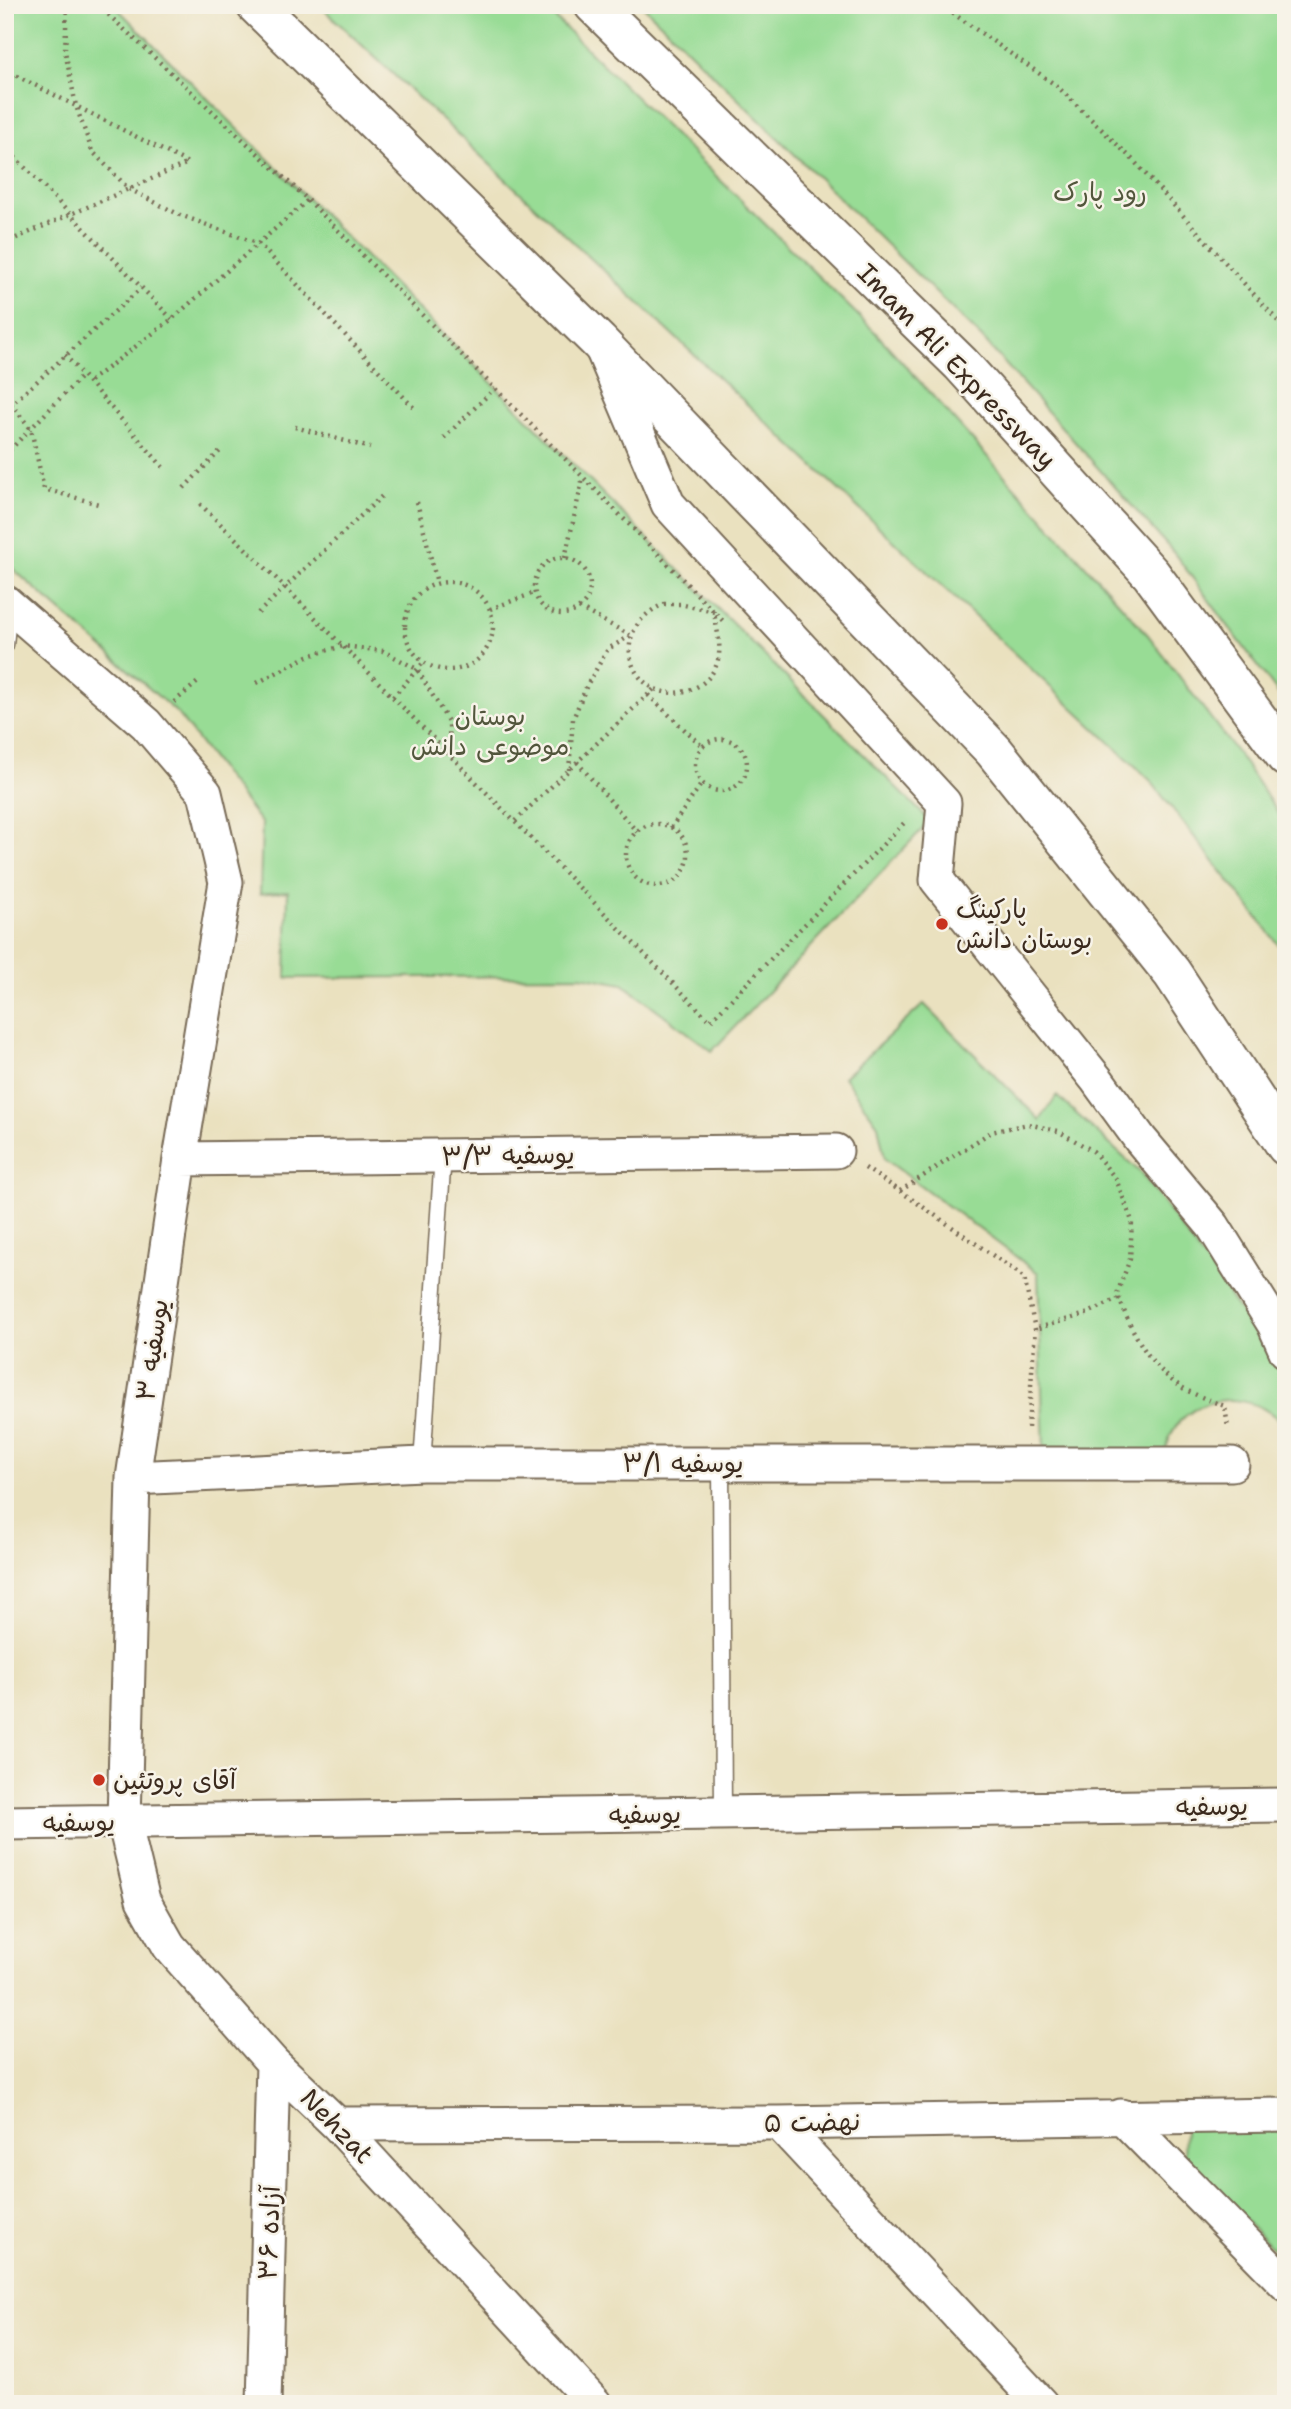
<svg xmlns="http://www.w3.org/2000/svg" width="1291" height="2409" font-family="'Shantell Sans','Playpen Sans Arabic',sans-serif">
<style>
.green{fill:#98dc95;stroke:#6a835a;stroke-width:2}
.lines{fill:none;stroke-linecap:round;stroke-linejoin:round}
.service-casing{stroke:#786a56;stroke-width:19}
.minor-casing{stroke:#786a56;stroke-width:37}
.trunk-casing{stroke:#786a56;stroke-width:42}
.path{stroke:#786a56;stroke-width:4.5;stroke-dasharray:2 5;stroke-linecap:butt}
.service{stroke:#fff;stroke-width:16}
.minor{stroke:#fff;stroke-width:33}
.trunk{stroke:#fff;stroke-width:38}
.poi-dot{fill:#c8321e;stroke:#f7f3e8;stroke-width:2.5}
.labels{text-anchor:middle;stroke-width:5;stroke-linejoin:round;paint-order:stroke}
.park-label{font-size:26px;fill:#52563c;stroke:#f7f3e8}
.street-label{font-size:26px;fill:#3b2a1e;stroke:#f7f3e8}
.poi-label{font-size:26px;fill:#3b2a1e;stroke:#f7f3e8;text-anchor:start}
</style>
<rect width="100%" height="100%" fill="#f7f3e8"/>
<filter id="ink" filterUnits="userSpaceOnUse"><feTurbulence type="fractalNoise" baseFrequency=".0143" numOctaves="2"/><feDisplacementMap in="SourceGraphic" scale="14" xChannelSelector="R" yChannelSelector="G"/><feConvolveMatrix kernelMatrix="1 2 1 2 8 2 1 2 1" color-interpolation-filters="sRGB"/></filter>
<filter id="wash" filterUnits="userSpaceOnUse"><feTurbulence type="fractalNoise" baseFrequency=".00686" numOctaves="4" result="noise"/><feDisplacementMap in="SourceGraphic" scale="28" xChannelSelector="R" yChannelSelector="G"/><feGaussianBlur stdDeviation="1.57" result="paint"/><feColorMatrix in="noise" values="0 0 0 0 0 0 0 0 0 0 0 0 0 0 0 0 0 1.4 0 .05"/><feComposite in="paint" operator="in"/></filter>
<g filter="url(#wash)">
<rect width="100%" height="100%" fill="#eae1bf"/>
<path class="green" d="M5,5H114L930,821L712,1051L623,984L581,976L286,978L288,891L260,894L262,824L176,712L5,562Z
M319,5H542L875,332L1148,635L1243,761L1286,825V954L1149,779Z
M642,5H1286V704L1174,553L983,339Z
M924,1004L1040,1120L1057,1096L1141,1173L1212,1270L1281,1372L1286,1385V1428C1261,1395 1211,1390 1181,1420C1170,1431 1167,1445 1163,1460L1044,1451L1038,1273L885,1159L878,1125L844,1077Z
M1185,2126L1286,2131V2262L1184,2158Z"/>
</g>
<g filter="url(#ink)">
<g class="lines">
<g class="service-casing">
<path id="service" d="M5,645L9,606
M721,1463L723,1813
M422,1464L443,1155"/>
</g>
<g class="minor-casing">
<path id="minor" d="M603,351L668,504L944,803L937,880L1097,1080L1140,1139L1213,1226L1274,1324L1286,1351
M5,602L146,724L205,793L226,882L180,1159L133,1478L124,1821L143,1900L169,1946L273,2063L337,2124L595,2404
M180,1159L836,1151
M133,1478L422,1464H1232
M5,1823L1286,1805
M1121,2116L1286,2284
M779,2123L1041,2404
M337,2124L779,2123L1286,2115
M264,2404L273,2063"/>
</g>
<g class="trunk-casing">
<path id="trunk" d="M256,5L599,342L994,751L1172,973L1286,1146
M594,5L961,364L1151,574L1286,757"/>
</g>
<path class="path" d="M67,5L65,51L76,106L92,151L129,189L180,215L259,244L416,410
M98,5L308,200L583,477L725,623
M941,5L1057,86L1133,160L1286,330
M1271,5L1286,16
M5,89L13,74L188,163L5,243
M5,147L172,319
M65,355L163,467
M90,381L172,319L308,200
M11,404L31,429L44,489L102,505
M5,410L141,288
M295,427L370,448
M444,438L495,388
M5,455L82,376
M184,488L223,448
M417,502L437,583
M200,504L285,587L710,1021L905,822
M565,558L583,477
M534 586a28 28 0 1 1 56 0a28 28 0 1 1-56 0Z
M405 626a44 44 0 1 1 88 0a44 44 0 1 1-88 0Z
M664,604H680L714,612C716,627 722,644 718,660C715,672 706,683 694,688C638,713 598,633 664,604Z
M579,608L630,635
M490,609L534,593
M258,613L384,494
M257,683L308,656L343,646L383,651L417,669L449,723L450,755
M648,695L702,746
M393,697L423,663
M174,702L198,682
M695 765a26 26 0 1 1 52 0a26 26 0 1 1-52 0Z
M577,762L637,832
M569,770L573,719L587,685L608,649L630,636
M515,821L654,689
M626 855a31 31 0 1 1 62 0a31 31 0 1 1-62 0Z
M671,828L702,783
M865,1168L900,1191L1024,1277L1035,1329L1028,1428
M900,1191L991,1132L1028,1124L1058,1131L1093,1151L1116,1179L1132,1221L1130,1259L1117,1294L1118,1299L1086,1314L1035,1329
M1119,1298C1133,1335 1153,1373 1190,1392C1201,1397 1213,1402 1225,1406L1228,1428"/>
<use href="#service" class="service"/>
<use href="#minor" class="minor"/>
<use href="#trunk" class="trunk"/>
</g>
</g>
<g class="poi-dot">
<circle cx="942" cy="924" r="7"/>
<circle cx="99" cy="1780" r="7"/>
</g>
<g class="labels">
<g class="park-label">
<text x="1100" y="201">رود پارک</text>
<text x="490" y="725">بوستان<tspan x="490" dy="30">موضوعی دانش</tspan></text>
</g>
<g class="street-label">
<text transform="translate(957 366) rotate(46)" y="9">Imam Ali Expressway</text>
<text transform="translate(508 1155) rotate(-1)" y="9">یوسفیه ۳/۳</text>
<text transform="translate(152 1350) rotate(-82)" y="9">یوسفیه ۳</text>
<text x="683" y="1472">یوسفیه ۳/۱</text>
<text transform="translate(1212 1806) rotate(-1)" y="9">یوسفیه</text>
<text transform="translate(645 1814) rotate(-1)" y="9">یوسفیه</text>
<text transform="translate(79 1822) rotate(-1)" y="9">یوسفیه</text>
<text transform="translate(812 2122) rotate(-1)" y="9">نهضت ۵</text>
<text transform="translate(337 2126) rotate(46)" y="9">Nehzat</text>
<text transform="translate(269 2233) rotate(-88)" y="9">آزاده ۳۶</text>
</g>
<g class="poi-label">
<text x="956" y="918">پارکینگ<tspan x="956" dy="30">بوستان دانش</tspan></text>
<text x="113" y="1789">آقای پروتئین</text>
</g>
</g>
<rect width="1291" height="2409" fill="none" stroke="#f7f3e8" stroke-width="28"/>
</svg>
